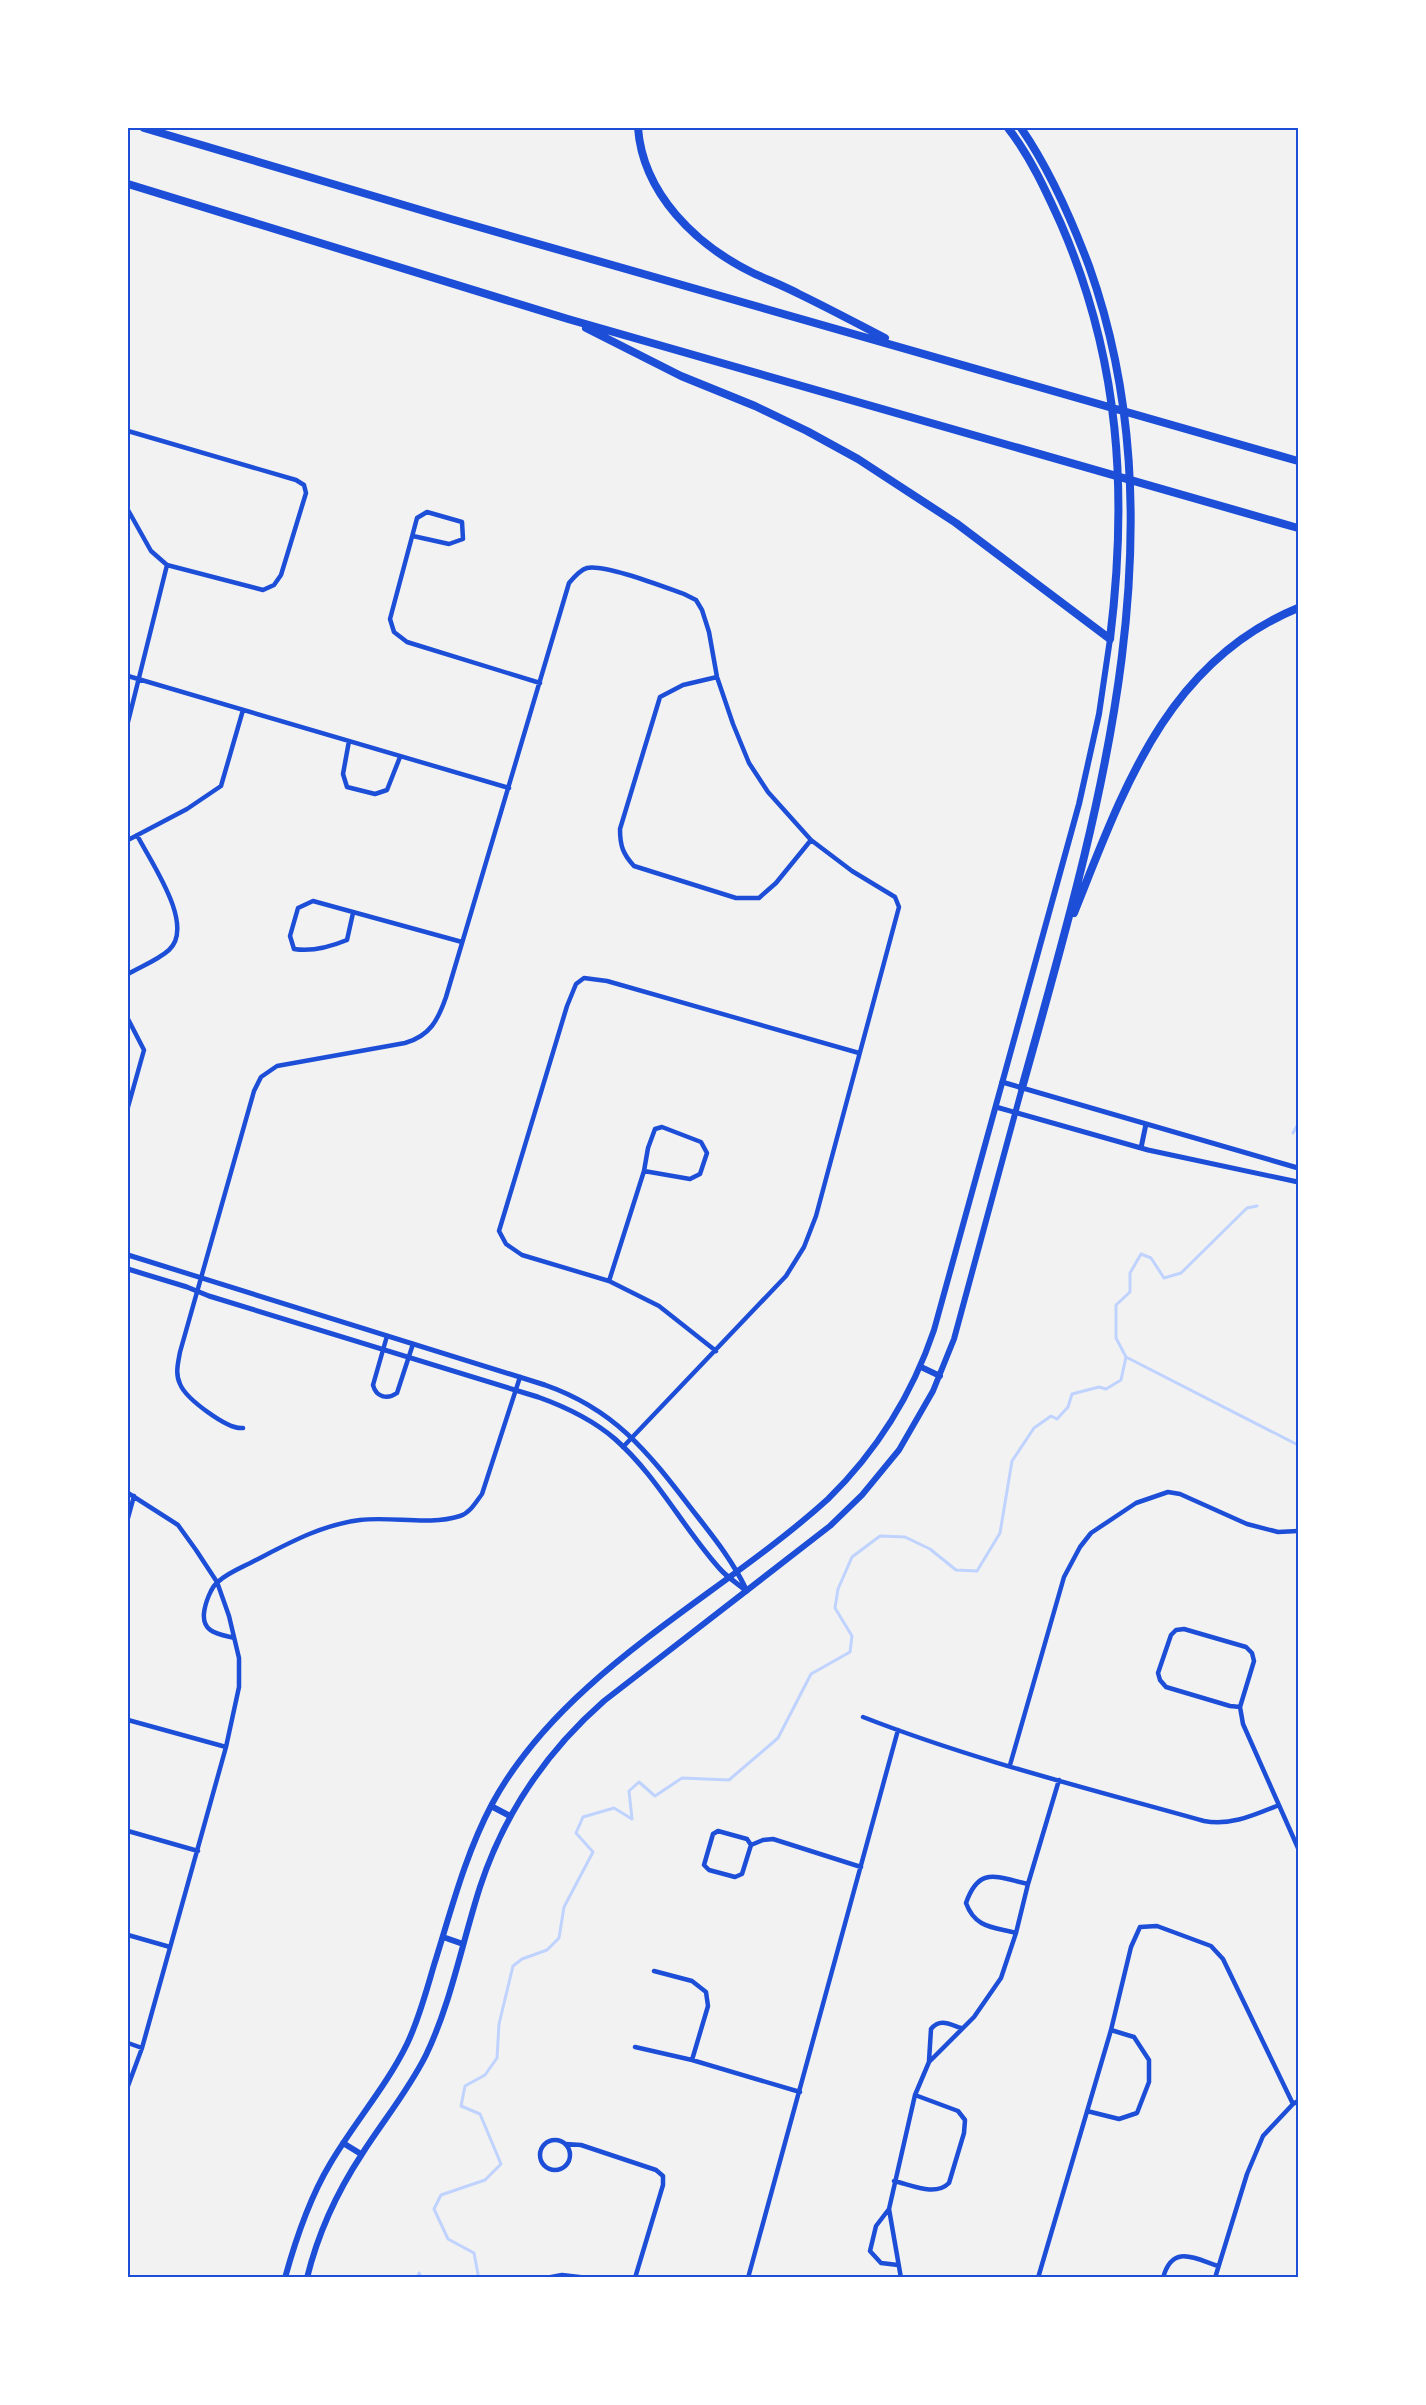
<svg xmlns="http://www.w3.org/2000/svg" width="1426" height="2405" font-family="'Roboto Condensed',sans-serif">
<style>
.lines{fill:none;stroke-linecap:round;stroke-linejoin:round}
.stream{stroke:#bfd3fe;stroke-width:3}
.minor{stroke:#1d4ed8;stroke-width:4.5}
.tertiary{stroke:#1d4ed8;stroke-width:5}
.secondary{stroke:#1d4ed8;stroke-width:6}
.motorway{stroke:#1d4ed8;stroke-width:8}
.neatline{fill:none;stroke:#1d4ed8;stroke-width:2}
</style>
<rect width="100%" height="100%" fill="#f2f2f2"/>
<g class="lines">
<path class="stream" d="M1293,1133L1298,1124
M1126,1357L1298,1445
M417,2278L419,2273L422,2278
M477,2278L478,2274L474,2253L448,2239L434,2209L441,2195L485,2180L501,2164L480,2114L461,2106L465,2086L485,2075L497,2058L499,2024L513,1966L522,1959L547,1950L559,1938L564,1907L593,1852L576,1833L583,1817L614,1808L632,1819L629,1791L639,1782L655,1796L682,1778L729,1780L778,1738L811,1674L850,1652L852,1636L835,1608L838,1589L852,1557L880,1536L905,1537L930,1549L956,1570L977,1571L1000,1533L1012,1461L1034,1428L1051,1416L1057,1419L1068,1407L1072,1394L1099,1387L1106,1389L1121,1380L1126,1357L1116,1338V1305L1130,1292V1273L1141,1254L1151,1258L1164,1278L1181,1273L1247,1208L1257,1206"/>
<path class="minor" d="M128,431L296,480L304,485L306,493L281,575L274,585L263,590L167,565L151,551L128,510
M413,536L449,544L463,539L462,522L427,512L417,518L390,619L394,632L407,642L540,683
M128,676L509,788
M717,677L683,685L660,697L620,829C620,846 623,854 634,866L736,898H759L776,883L811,840
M128,722L167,565
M349,741L343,774L347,787L375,794L387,790L400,757
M128,840L187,809L221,786L243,710
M353,913L347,940C330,947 312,952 294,949L290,936L298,908L313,901L462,942
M128,974C140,967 158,960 169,950C196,925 150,861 137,835
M128,1019L144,1050L128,1107
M609,1281L644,1171L648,1148L655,1129L662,1127L701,1142L707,1153L700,1174L690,1179L644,1171
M387,1336L373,1385C376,1397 387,1400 397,1393L413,1344
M716,1351L659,1306L609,1281L522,1255L506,1244L499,1231L567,1006L576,984L584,978L607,981L859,1053
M243,1428C228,1430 186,1399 180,1384C175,1374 178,1363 180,1352L254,1091L261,1077L277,1066L405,1043C430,1036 438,1020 446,997L569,583C574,577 580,570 587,568C605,564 664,587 684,594L696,600L702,610L709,632L717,677L733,724L749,763L768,792L811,840L852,871L895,897L899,907L816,1216L804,1247L786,1276L623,1447
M128,1493L178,1525L196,1550L217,1582L229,1616L239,1658V1687L226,1747L142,2048L128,2086
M128,1518L134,1496
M1184,1629L1246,1647L1252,1653L1254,1661L1240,1707L1230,1706L1166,1687L1160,1680L1158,1673L1171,1635L1176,1630Z
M234,1638C219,1634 202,1633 204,1613C205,1604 211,1586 219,1581C229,1572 243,1567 254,1561C289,1543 321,1525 360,1520C393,1516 428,1526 460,1516C470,1513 476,1502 482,1494L520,1377
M1240,1707L1243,1724L1298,1848
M863,1717C973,1760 1090,1789 1204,1821C1231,1826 1254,1815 1279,1805
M128,1720L226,1747
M1010,1765L1064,1577L1080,1547L1091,1533L1136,1503L1168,1492L1180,1494L1247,1524L1278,1532L1298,1531
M128,1831L198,1851
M718,1831L747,1839L751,1845L742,1874L735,1877L709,1870L704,1865L713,1834Z
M751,1845L763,1840L773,1839L861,1867
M1016,1933C993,1927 975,1928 966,1903C979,1866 996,1877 1028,1884
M128,1935L170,1947
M654,1971L692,1981L706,1992L708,2006L692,2060
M128,2043L142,2048
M635,2047L692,2060L800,2092
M929,2061L931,2029C940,2018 949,2024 961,2028
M1087,2111L1119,2119L1137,2113L1149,2082V2060L1134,2037L1111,2030
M540 2155a15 15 0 1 1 30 0a15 15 0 1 1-30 0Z
M566,2144L581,2145L656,2170L663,2176V2185L635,2278
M894,2181C912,2185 935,2197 949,2183L964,2133L965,2120L958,2111L915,2095
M889,2209L876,2226L870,2251L881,2263L898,2265
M546,2278L562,2275L588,2278
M748,2278L898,1730
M901,2278L889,2209L915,2095L929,2062L974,2017L1001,1978L1016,1933L1028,1884L1059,1780
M1038,2278L1111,2030L1131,1947L1140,1927L1157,1926L1211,1946L1223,1959L1293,2104
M1163,2278C1172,2244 1194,2258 1218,2266
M1215,2278L1247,2174L1263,2136L1293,2104L1298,2101"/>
<path class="tertiary" d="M1002,1082L1298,1168
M996,1107L1148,1150L1298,1182
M1141,1148L1146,1124
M128,1255L545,1385C614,1409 647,1451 690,1507C711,1534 732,1559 747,1591
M128,1269L187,1287L209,1296L538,1397C566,1407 593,1420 615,1439C657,1476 683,1528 720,1569C727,1577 737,1583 745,1590"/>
<path class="secondary" d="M921,1367L940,1376
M491,1806L510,1816
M443,1937L463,1944
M343,2143L361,2154
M285,2278C296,2238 309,2199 330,2164C354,2123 386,2087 407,2044C419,2019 426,1992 434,1965C451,1911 465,1855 492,1804C564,1671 719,1598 828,1499C878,1450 912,1395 934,1330L1079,804L1099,714L1110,639
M307,2278C318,2233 337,2192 362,2154C383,2121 408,2091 426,2055C451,2003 462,1943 480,1887C504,1814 547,1751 604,1701L830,1526L862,1495L899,1450L933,1391L954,1339L1022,1088"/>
<path class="motorway" d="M144,128L451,219L1298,461
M638,128C643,194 696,245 753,273C768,280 784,286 799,294C828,308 856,323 885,338
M1008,128C1030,156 1046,191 1061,224C1120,360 1128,493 1110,639
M1021,128C1050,170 1071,218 1089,266C1185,535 1095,825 1022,1088
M128,184L568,319L1298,528
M586,328L681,376L755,406L807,431L858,459L956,523L1110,639
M1074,913C1123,791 1166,662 1298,608"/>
</g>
<rect width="1426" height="2405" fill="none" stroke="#ffffff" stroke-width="258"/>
<rect x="129" y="129" width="1168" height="2147" class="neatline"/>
</svg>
